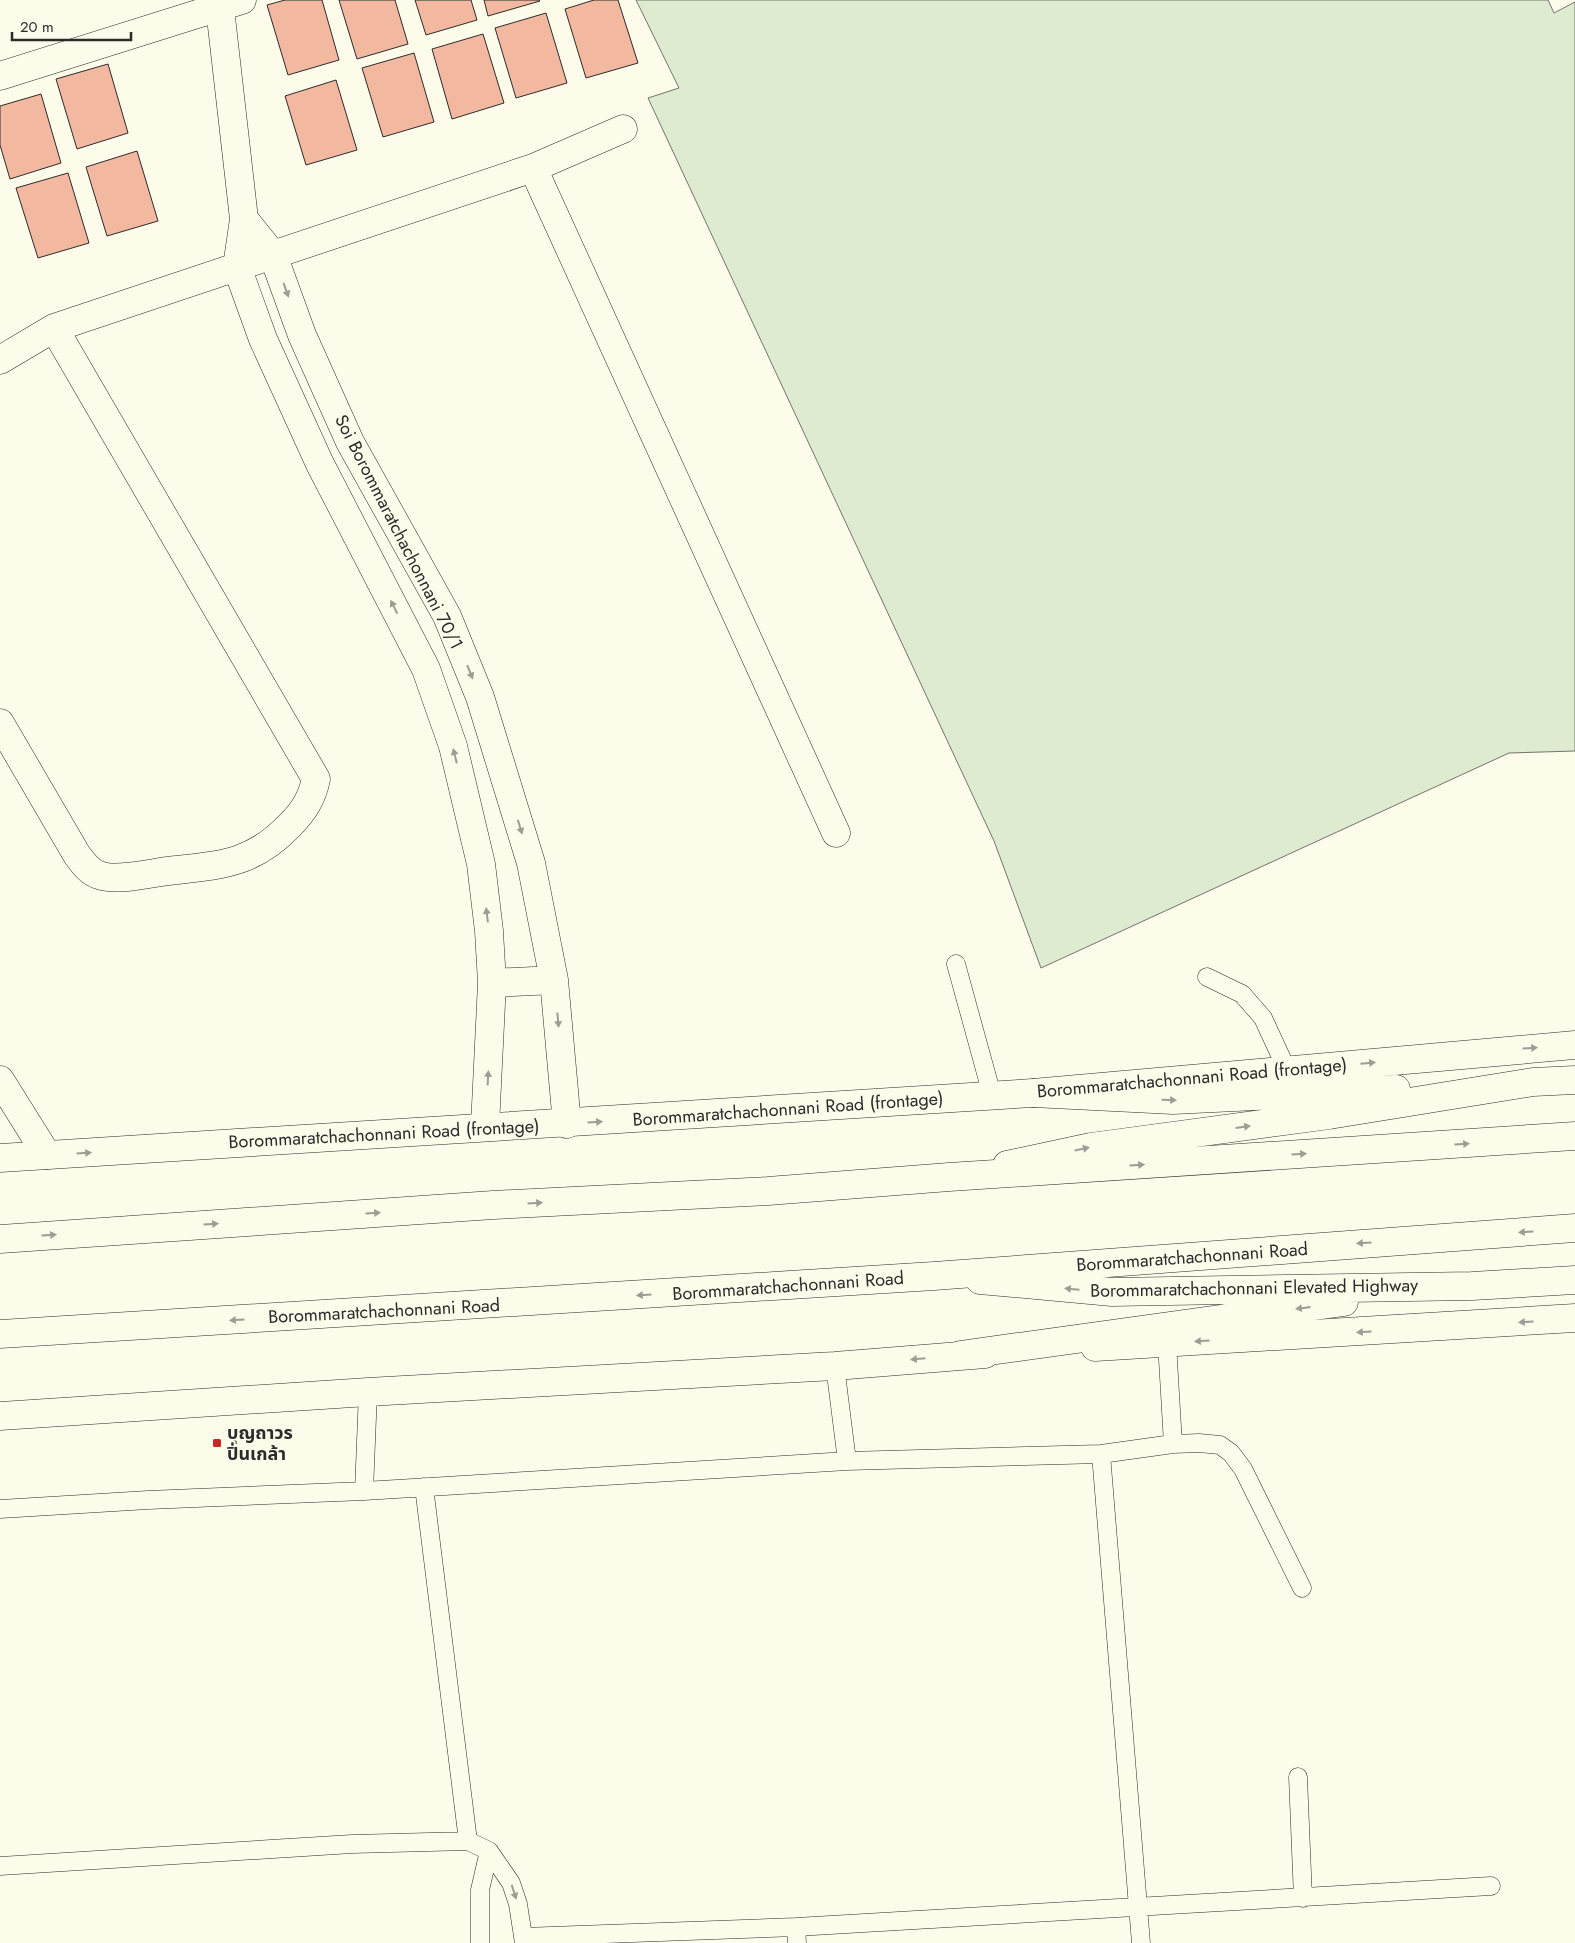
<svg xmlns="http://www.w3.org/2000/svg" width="1575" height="1943" font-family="Jost,'Noto Sans Thai',sans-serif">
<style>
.green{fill:#deebd1;stroke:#74746e}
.building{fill:#f2b8a0;stroke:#2b2b2b}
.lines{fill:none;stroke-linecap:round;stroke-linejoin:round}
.service-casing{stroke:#2b2b2b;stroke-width:19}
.minor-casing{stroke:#2b2b2b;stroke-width:29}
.secondary-casing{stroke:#2b2b2b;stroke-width:29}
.primary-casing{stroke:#2b2b2b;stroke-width:29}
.trunk-casing{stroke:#2b2b2b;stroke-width:29}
.service{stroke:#fdfbea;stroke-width:18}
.minor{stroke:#fdfbea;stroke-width:28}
.secondary{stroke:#fdfbea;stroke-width:28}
.primary{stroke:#fdfbea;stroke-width:28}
.trunk{stroke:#fdfbea;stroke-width:28}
.oneway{fill:#9e9d94}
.poi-dot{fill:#c62828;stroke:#fdfbea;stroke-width:2}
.labels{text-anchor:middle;stroke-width:4;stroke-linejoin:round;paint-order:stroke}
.street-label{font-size:18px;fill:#2b2b2b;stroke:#fdfbea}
.poi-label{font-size:18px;font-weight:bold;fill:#2b2b2b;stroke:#fdfbea;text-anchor:start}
</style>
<rect width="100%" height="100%" fill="#fdfbea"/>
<path class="green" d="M636,0H1548L1554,13L1575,2V751L1509,753L1041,968L994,841L648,98L679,88Z"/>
<path class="building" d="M285,0H322L339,60L288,75L267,5Z
M339,0H395L408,44L357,59Z
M415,0H471L477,20L426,35Z
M484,0H539L540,1L488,16Z
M594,0H618L638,63L586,78L565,9Z
M546,13L567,83L516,98L495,28Z
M483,34L504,103L452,119L432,49Z
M414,53L434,122L383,137L362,68Z
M108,64L128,133L77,149L56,79Z
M336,80L357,150L306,165L285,96Z
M41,94L61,163L10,179L0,145V106Z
M137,151L158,221L107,236L86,167Z
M68,173L89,243L38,258L16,188Z"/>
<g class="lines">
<g class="service-casing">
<path id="service" d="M956,964L992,1095
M1207,977L1242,994L1263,1018L1287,1070
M1167,1343L1173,1444
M1101,1454L1141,1943
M847,1461L1101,1454L1173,1444L1199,1443L1220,1445L1231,1453L1243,1469L1302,1588
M424,1487L468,1841
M364,1491L368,1392
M0,1509L148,1500L364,1491L847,1461L835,1366
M1298,1777L1303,1898
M0,1866L352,1844L468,1841L489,1851L511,1883L518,1904L524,1943
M796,1927L797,1943
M523,1937L796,1927L1491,1886
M480,1943V1890L489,1851"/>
</g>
<g class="minor-casing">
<path id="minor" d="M219,0L244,219L237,267L263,339L320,464L426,669L453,746L481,864L489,931L492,983L485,1126
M0,76L242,0
M533,168L836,833
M244,219L273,255L302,335L350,442L447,616L480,697L531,863L554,980L567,1124
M0,360L54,328L533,168L623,129
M0,723L77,855C83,863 89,872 99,875C115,882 151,873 168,871C220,865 252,865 290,825C304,811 312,798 316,779L54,328
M492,983L554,980
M0,1080L47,1155"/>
</g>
<g class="secondary-casing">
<path id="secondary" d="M0,1158L1033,1093L1575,1045
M1095,1347L1575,1318
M0,1416L368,1392L835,1366L985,1354"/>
</g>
<g class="primary-casing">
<path id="primary" d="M1033,1093L1173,1100L1396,1089
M1007,1165L1091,1147L1329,1115L1533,1082L1575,1080
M980,1280L1112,1292L1472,1286L1575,1280
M960,1355L1344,1302"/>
</g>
<g class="trunk-casing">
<path id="trunk" d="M0,1239L493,1205L768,1191L949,1177L1575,1136
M0,1334L934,1276L1575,1228"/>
</g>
<use href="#service" class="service"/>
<use href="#minor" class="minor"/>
<use href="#secondary" class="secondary"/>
<use href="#primary" class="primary"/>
<use href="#trunk" class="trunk"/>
</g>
<defs><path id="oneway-solid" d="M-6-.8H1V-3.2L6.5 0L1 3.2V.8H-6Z" transform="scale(1.25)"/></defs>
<g class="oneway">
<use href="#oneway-solid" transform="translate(286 290) rotate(70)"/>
<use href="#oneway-solid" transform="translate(394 607) rotate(-117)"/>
<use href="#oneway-solid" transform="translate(470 672) rotate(68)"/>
<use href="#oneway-solid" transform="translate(455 756) rotate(-104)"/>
<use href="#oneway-solid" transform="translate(520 827) rotate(73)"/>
<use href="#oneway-solid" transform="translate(487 915) rotate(-97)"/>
<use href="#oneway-solid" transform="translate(558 1020) rotate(85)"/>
<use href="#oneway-solid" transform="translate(1530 1048) rotate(-4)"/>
<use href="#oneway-solid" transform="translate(1368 1063) rotate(-5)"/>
<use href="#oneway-solid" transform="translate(488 1078) rotate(-87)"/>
<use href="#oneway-solid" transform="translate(1169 1100) rotate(1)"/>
<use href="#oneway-solid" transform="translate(595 1122) rotate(-4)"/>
<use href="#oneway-solid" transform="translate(1243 1127) rotate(-8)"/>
<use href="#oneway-solid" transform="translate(1462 1144) rotate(-4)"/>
<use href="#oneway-solid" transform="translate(1082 1149) rotate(-12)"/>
<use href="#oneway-solid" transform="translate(84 1153) rotate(-4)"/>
<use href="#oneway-solid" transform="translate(1299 1154) rotate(-4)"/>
<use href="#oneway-solid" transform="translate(1137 1165) rotate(-4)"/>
<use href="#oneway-solid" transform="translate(535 1203) rotate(-3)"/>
<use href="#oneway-solid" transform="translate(373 1213) rotate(-4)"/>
<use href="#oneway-solid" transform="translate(211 1224) rotate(-4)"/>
<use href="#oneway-solid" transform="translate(1526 1232) rotate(176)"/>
<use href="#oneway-solid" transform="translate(49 1235) rotate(-4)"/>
<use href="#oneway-solid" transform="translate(1364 1243) rotate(176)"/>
<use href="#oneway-solid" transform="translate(1072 1289) rotate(-175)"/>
<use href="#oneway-solid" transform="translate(644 1295) rotate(176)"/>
<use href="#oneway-solid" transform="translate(1303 1308) rotate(173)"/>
<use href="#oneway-solid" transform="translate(237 1320) rotate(177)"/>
<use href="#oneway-solid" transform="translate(1526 1322) rotate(176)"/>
<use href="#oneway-solid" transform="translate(1364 1332) rotate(177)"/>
<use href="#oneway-solid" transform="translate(1202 1341) rotate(177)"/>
<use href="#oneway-solid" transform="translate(918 1359) rotate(175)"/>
<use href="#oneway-solid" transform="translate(514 1892) rotate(72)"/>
</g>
<rect class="poi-dot" x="212" y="1438" width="10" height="10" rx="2.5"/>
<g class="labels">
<g class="street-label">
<text transform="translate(399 532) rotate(63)" y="6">Soi Borommaratchachonnani 70/1</text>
<text transform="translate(1192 1078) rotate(-5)" y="6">Borommaratchachonnani Road (frontage)</text>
<text transform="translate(788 1109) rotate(-4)" y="6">Borommaratchachonnani Road (frontage)</text>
<text transform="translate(384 1134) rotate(-3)" y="6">Borommaratchachonnani Road (frontage)</text>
<text transform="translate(1192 1257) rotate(-4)" y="6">Borommaratchachonnani Road</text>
<text transform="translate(788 1286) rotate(-4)" y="6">Borommaratchachonnani Road</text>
<text transform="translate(1254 1288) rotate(-1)" y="6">Borommaratchachonnani Elevated Highway</text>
<text transform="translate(384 1311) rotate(-3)" y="6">Borommaratchachonnani Road</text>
</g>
<g class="poi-label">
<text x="227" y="1439">บุญถาวร<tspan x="227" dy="21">ปิ่นเกล้า</tspan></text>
</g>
</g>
<path d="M12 32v8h119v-8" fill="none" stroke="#2b2b2b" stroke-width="2.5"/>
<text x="20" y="32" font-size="15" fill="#2b2b2b" stroke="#fdfbea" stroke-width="4" paint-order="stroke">20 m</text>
</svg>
